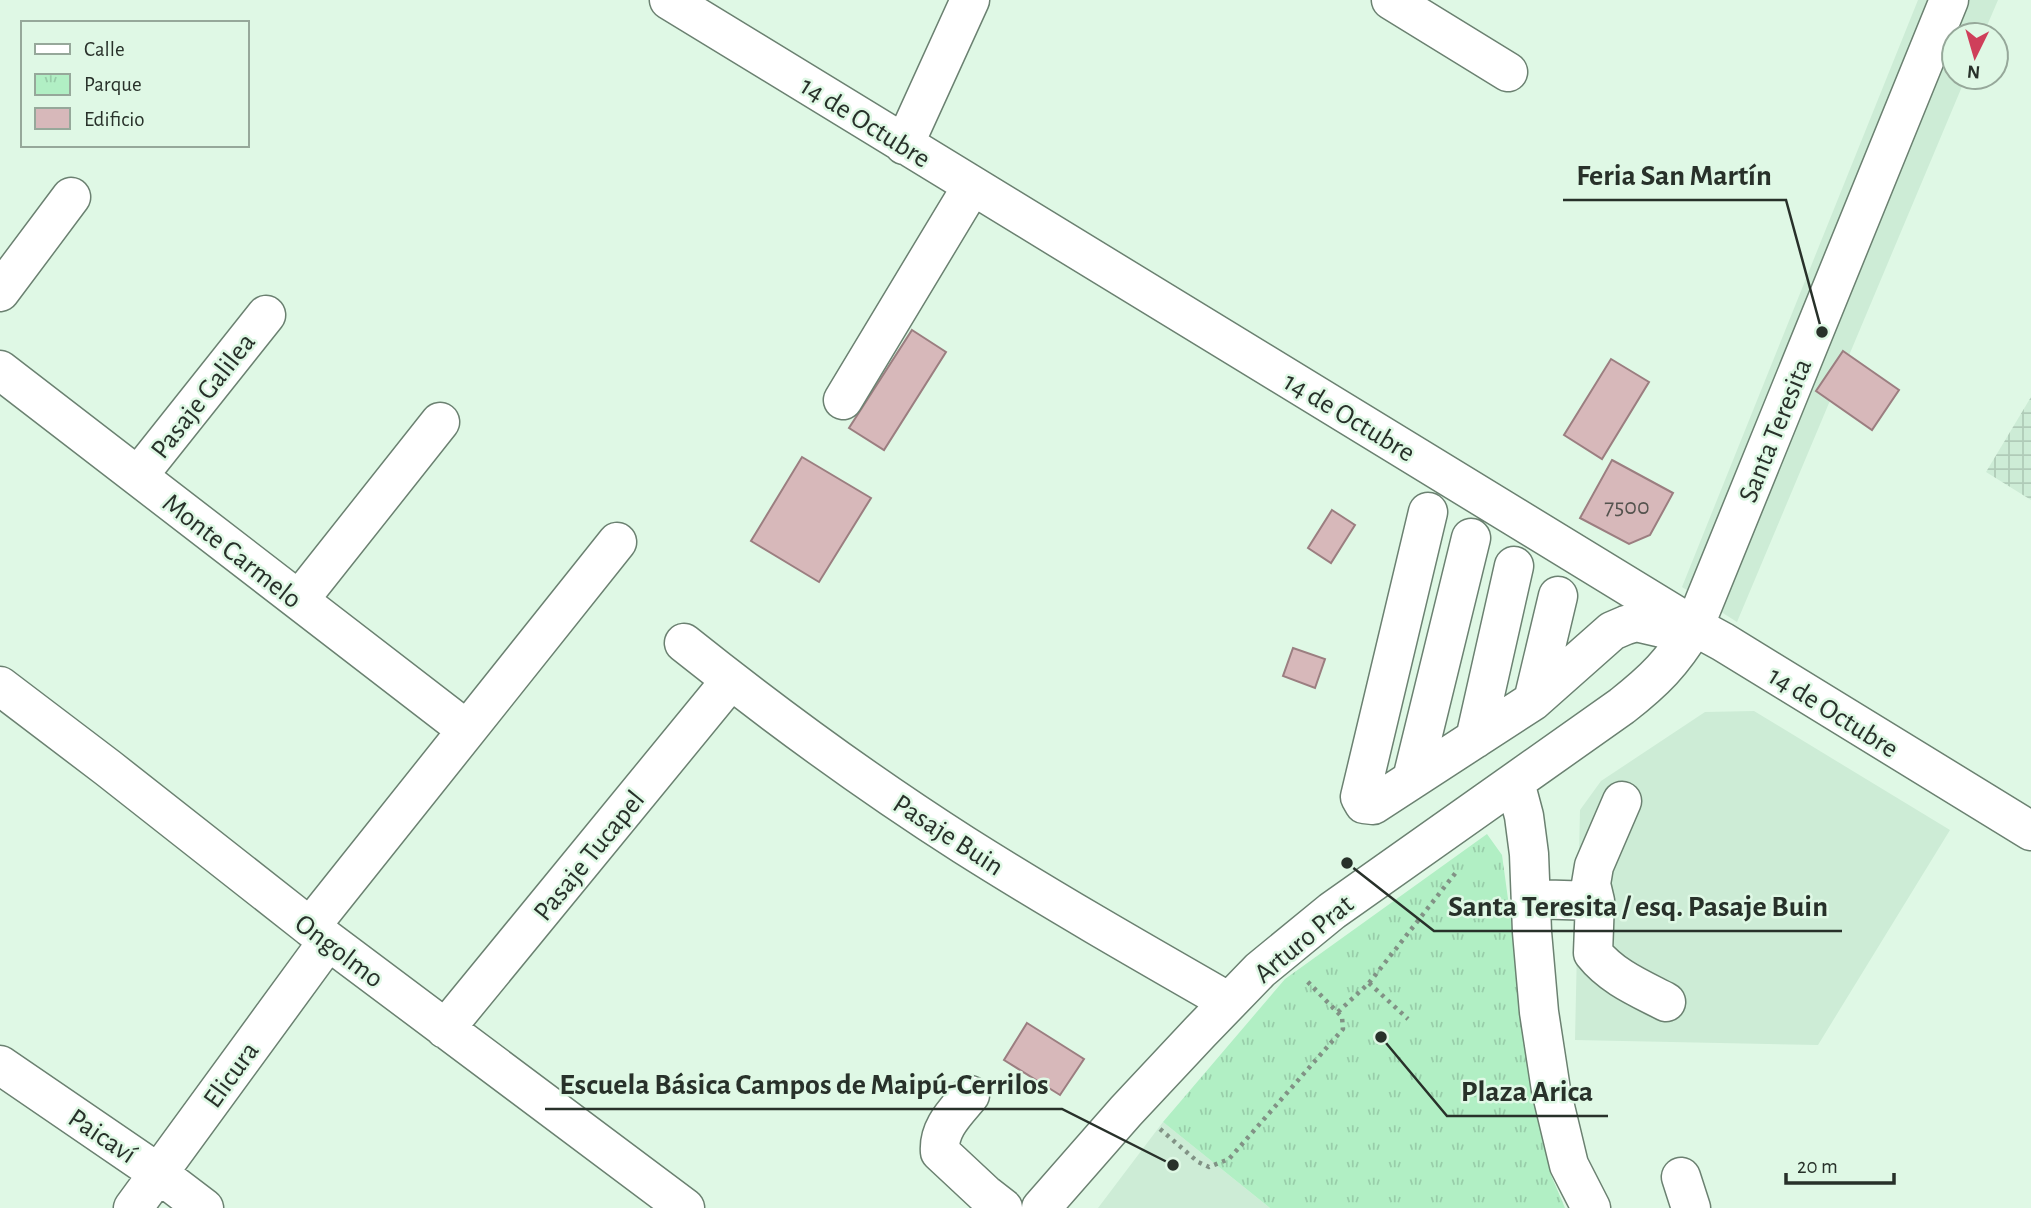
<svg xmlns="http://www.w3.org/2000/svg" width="2031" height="1208" font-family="'Alegreya Sans',sans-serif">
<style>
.built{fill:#cdecd6}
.industrial{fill:url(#industrial-grid)}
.park{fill:url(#park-tufts)}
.building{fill:#d7b8ba;stroke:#9b7e80;stroke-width:2}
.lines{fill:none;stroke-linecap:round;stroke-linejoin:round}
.minor-casing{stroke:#6b8171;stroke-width:41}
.path{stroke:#819285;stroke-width:4.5;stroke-dasharray:3.5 5;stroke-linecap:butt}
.minor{stroke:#fff;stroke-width:38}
.labels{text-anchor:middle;stroke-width:5;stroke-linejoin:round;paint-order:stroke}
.number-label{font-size:24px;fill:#54534e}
.street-label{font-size:28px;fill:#28312a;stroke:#dff8e5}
.leader{fill:none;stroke:#28312a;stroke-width:2.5}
.callout-dot{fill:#28312a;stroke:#dff8e5;stroke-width:2.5}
.callout-label{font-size:30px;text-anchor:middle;font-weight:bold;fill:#28312a;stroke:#dff8e5;stroke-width:5;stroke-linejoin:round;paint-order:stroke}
</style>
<defs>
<pattern id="industrial-grid" width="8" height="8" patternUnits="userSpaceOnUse" patternTransform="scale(1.75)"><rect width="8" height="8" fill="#cdecd6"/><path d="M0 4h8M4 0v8" fill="none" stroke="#b0cbb8"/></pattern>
<pattern id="park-tufts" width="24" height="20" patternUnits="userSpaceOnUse" patternTransform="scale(1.75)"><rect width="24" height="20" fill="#b1efc4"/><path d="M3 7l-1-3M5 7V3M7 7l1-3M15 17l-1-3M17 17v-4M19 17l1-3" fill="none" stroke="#98cda9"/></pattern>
</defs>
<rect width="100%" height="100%" fill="#dff8e5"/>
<path class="built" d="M1918,0H1998L1983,35H1954V77H1966L1737,622L1682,587Z
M1754,711L1950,830L1818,1045L1575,1040L1580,810L1601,781L1705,712Z
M1163,1122L1270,1208H1098Z"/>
<path class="industrial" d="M2031,397V500L1986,472Z"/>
<path class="park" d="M1487,834L1502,855L1535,1096L1551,1175L1565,1208H1270L1163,1122L1285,979Z"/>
<path class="building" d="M912,330L946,352L884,450L849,428Z
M1843,351L1899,390L1872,430L1816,391Z
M1611,359L1649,382L1602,459L1564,435Z
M802,457L871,498L819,582L751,541Z
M1612,460L1673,493L1650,535L1629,544L1580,518Z
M1332,510L1355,525L1331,563L1308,548Z
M1293,648L1325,659L1315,688L1283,676Z
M1027,1023L1084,1059L1060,1095L1004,1060Z"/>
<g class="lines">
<g class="minor-casing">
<path id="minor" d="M669,0L1690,624L1723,642L2031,831
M1391,0L1508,72
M904,145L970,0
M0,292L71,197
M0,370L467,730
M843,400L972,186
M138,476L266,315
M1428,512L1360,797L1364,804L1373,805L1533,701L1612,631L1626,625L1636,622L1688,634
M299,600L440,422
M684,643C774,715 867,783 964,845C1051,900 1140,951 1229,1002
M0,686L108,768L310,927L685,1208
M1533,701L1558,596
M1475,739L1514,566
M1412,779L1471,538
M1515,782L1524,816L1529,854L1532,932L1539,1012L1551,1090L1569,1165L1591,1208
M1531,899L1595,901L1591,884L1594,866L1622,801
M1595,901L1593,953C1612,977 1639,988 1666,1002
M310,927L617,542
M445,1029L731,680
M0,1065L158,1173L204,1208
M970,1095C956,1112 938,1128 940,1152L985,1194L1003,1208
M1681,1177L1691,1208
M133,1208L328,941
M1041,1208L1126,1111L1200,1032L1260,970L1332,911L1622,706C1655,680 1672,663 1694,627L1949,0"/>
</g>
<path class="path" d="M1369,983L1408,1019
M1338,1012L1369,983L1457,871
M1160,1129L1198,1162L1209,1167L1229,1159L1343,1029L1342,1017L1306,980"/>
<use href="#minor" class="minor"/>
</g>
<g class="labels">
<g class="number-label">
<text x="1627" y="514">7500</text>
</g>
<g class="street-label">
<text transform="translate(866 121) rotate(32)" y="10">14 de Octubre</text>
<text transform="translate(202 395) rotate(-52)" y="10">Pasaje Galilea</text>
<text transform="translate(1350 416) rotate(31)" y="10">14 de Octubre</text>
<text transform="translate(1774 430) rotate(-68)" y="10">Santa Teresita</text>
<text transform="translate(233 550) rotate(38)" y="10">Monte Carmelo</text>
<text transform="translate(1834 711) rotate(32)" y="10">14 de Octubre</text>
<text transform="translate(949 834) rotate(33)" y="10">Pasaje Buin</text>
<text transform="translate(588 855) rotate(-51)" y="10">Pasaje Tucapel</text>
<text transform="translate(1303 938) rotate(-40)" y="10">Arturo Prat</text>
<text transform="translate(340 950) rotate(37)" y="10">Ongolmo</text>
<text transform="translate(230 1074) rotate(-54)" y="10">Elicura</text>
<text transform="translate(103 1135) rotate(34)" y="10">Paicaví</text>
</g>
</g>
<path class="leader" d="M1822 332L1786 200H1563M1347 863L1434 931H1842M1173 1165L1062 1109H545M1381 1037L1447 1116H1608"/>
<g class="callout-dot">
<circle cx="1822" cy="332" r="7"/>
<circle cx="1347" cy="863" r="7"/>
<circle cx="1173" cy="1165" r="7"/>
<circle cx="1381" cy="1037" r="7"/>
</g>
<g class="callout-label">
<text x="1674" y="185">Feria San Martín</text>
<text x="1638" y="916">Santa Teresita / esq. Pasaje Buin</text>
<text x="804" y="1094">Escuela Básica Campos de Maipú-Cerrilos</text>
<text x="1527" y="1101">Plaza Arica</text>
</g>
<rect x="21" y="21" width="228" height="126" fill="#dff8e5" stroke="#96a89a" stroke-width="2"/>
<rect x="35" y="44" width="35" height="10" fill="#ffffff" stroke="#96a89a" stroke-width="2"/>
<text x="84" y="56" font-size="21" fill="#28312a">Calle</text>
<rect x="35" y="74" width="35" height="21" fill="url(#park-tufts)" stroke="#96a89a" stroke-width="2"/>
<text x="84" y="91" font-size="21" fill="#28312a">Parque</text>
<rect x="35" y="108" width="35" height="21" fill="#d7b8ba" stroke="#96a89a" stroke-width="2"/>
<text x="84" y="126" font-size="21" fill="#28312a">Edificio</text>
<g transform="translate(1975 56) rotate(185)"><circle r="33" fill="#dff8e5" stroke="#96a89a" stroke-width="2"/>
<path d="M0-5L12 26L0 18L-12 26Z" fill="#cf3f5a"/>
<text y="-10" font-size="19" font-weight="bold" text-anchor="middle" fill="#28312a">N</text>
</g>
<path d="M1786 1173v10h108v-10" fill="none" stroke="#28312a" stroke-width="3.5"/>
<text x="1797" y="1173" font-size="21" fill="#28312a" stroke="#dff8e5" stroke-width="5" paint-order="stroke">20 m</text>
</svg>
